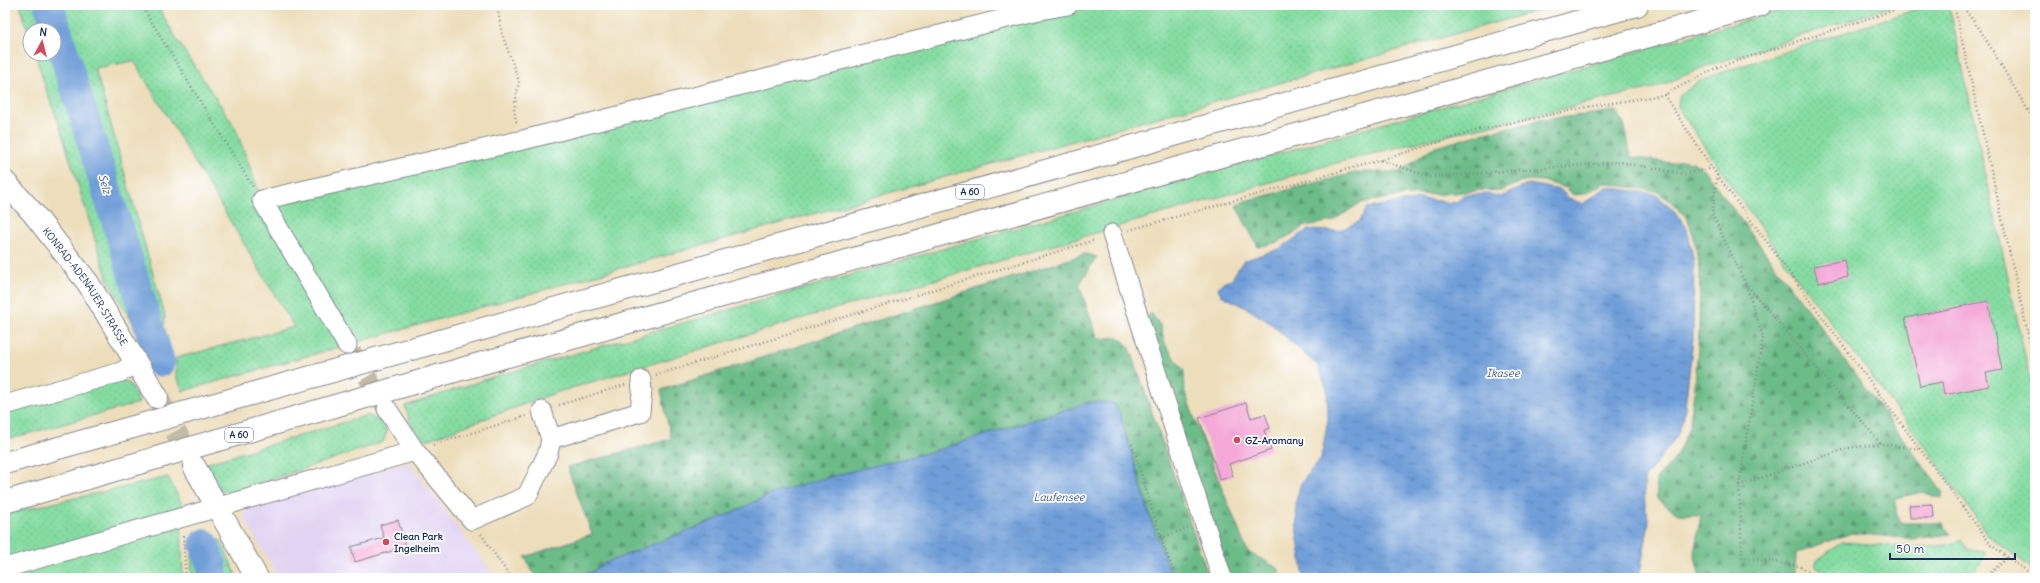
<svg xmlns="http://www.w3.org/2000/svg" width="2040" height="583" font-family="Delius,sans-serif">
<style>
.built{fill:#e1d4f3}
.grass{fill:url(#grass-dots);stroke:#508680}
.forest{fill:url(#forest-firs);stroke:#447673}
.water{fill:url(#water-ripples);stroke:#45669b}
.lines{fill:none;stroke-linecap:round;stroke-linejoin:round}
.river{stroke:#6f9ed8;stroke-width:30}
.building{fill:#f4a9d8}
.minor-tunnel{stroke:#c3bba8;stroke-width:19;stroke-dasharray:19 10;stroke-linecap:butt}
.major-tunnel{stroke:#c3bba8;stroke-width:22;stroke-dasharray:22 11;stroke-linecap:butt}
.minor-casing{stroke:#84868c;stroke-width:21}
.major-casing{stroke:#84868c;stroke-width:24}
.highway-casing{stroke:#84868c;stroke-width:24}
.path{stroke:#84868c;stroke-width:2.5;stroke-dasharray:1 3;stroke-linecap:butt}
.minor{stroke:#fff;stroke-width:19}
.major{stroke:#fff;stroke-width:22}
.highway{stroke:#fff;stroke-width:22}
.poi-dot{fill:#d1495b;stroke:#fff;stroke-width:1.5}
.labels{text-anchor:middle;stroke-width:3.5;stroke-linejoin:round;paint-order:stroke}
.shield{fill:#fff;stroke:#5f6d8e;stroke-width:1}
.shield-label{font-size:9px;font-weight:bold;fill:#1b2f5e}
.street-label{font-size:10px;fill:#1b2f5e;stroke:#fff}
.poi-label{font-size:10px;font-weight:bold;fill:#1b2f5e;stroke:#fff;text-anchor:start}
.water-label{font-size:11px;font-style:italic;fill:#3d5b8f;stroke:#fff}
</style>
<defs>
<pattern id="grass-dots" width="8" height="8" patternUnits="userSpaceOnUse"><rect width="8" height="8" fill="#85dda2"/><path d="M2 2h.1M6 6h.1" fill="none" stroke="#72be8e" stroke-width="1.8" stroke-linecap="round"/></pattern>
<pattern id="forest-firs" width="22" height="20" patternUnits="userSpaceOnUse"><rect width="22" height="20" fill="#6cbc88"/><path d="M5 1l3.5 6h-7zM16 11l3.5 6h-7z" fill="#589972"/></pattern>
<pattern id="water-ripples" width="26" height="14" patternUnits="userSpaceOnUse"><rect width="26" height="14" fill="#6f9ed8"/><path d="M2 4q2-2 4 0t4 0M15 11q2-2 4 0t4 0" fill="none" stroke="#5a81b2"/></pattern>
</defs>
<rect width="100%" height="100%" fill="#fff"/>
<filter id="ink" filterUnits="userSpaceOnUse"><feTurbulence type="fractalNoise" baseFrequency=".025" numOctaves="2"/><feDisplacementMap in="SourceGraphic" scale="8" xChannelSelector="R" yChannelSelector="G"/><feConvolveMatrix kernelMatrix="1 2 1 2 8 2 1 2 1" color-interpolation-filters="sRGB"/></filter>
<filter id="wash" filterUnits="userSpaceOnUse"><feTurbulence type="fractalNoise" baseFrequency=".012" numOctaves="4" result="noise"/><feDisplacementMap in="SourceGraphic" scale="16" xChannelSelector="R" yChannelSelector="G"/><feGaussianBlur stdDeviation="0.9" result="paint"/><feColorMatrix in="noise" values="0 0 0 0 0 0 0 0 0 0 0 0 0 0 0 0 0 1.4 0 .05"/><feComposite in="paint" operator="in"/></filter>
<g filter="url(#wash)">
<rect width="100%" height="100%" fill="#eddebb"/>
<path class="built" d="M408,462L496,578H279L244,518L246,508Z"/>
<path class="grass" d="M20,5H157L177,40L235,127L262,200L1068,5H1558L183,391L176,376V358L294,327L134,61L95,68L165,316L160,362L154,358L108,281L60,127L48,95L35,54H54V30H30V37Z
M1800,5H1896L1704,67L1657,87L1435,138L1336,163L807,317L555,393L427,440C411,429 410,423 405,406L493,377Z
M1929,5H1949L2035,402V571L1987,534L1935,460L1775,249L1678,108L1679,96L1698,82L1717,74Z
M116,378L130,384L139,403L5,440V409Z
M368,415C378,419 383,422 387,432L383,442L232,493L221,491L205,464Z
M168,477L185,510L5,560V514Z
M181,523L183,578H5V572Z
M221,540L237,578H191L192,554L199,543Z
M1961,540L1968,550L1985,552V556L1971,578H1835L1814,565L1816,561L1842,542L1923,548L1947,545Z"/>
<path class="forest" d="M1617,111L1625,127L1631,157L1672,163L1680,160L1693,162L1704,170L1943,493L1940,498L1923,492L1896,498V513L1901,523H1943L1950,534L1913,539L1852,533L1796,553L1795,575L1801,578H1700L1694,553L1701,515L1678,514L1657,499L1656,478L1675,459L1689,428L1695,386L1699,331L1700,270L1694,238L1688,219L1669,200L1656,191L1604,183L1585,194L1573,195L1566,188L1543,181L1528,180L1500,191L1485,190L1443,194L1406,195L1360,203L1333,221L1306,226L1278,242L1258,247L1236,206L1245,201L1358,172H1399L1432,148L1477,135L1541,120Z
M1085,254L1097,257L1079,285L1098,339L1119,337L1130,348L1209,578H1172L1152,523L1120,414L1113,403L1090,402L931,452L856,470L776,492L721,518L605,563L582,578H536L525,557L592,534L567,467L671,439L661,390Z
M1151,313L1160,325L1165,344L1184,371L1185,392L1195,420L1247,551L1279,569L1281,578H1227L1143,321Z"/>
<path class="water" d="M1529,184L1561,190L1569,198L1583,204L1606,187L1655,194L1673,209L1687,228L1694,262L1693,339L1684,416L1677,436L1644,479L1645,504L1649,523L1640,572L1634,578H1304L1297,533L1296,501L1301,483L1321,458L1328,419L1327,389L1318,366L1270,323L1250,310L1221,295L1218,288L1222,283L1231,280L1243,261L1279,249L1308,230L1338,231L1360,221L1367,208L1420,199L1456,203L1463,195L1490,194L1501,197Z
M1090,402L1113,403L1120,414L1152,523L1172,578H582L605,563L721,518L776,492L856,470L931,452Z"/>
<g class="lines">
<path class="river" d="M49,5L160,362
M204,544L212,565L213,578"/>
</g>
<g id="blocks">
<path class="building" d="M1845,260L1848,277L1818,283L1814,266Z
M1988,301L2002,370L1986,373L1989,386L1944,395L1942,382L1920,386L1905,318Z
M1246,403L1251,418L1265,414L1270,428L1264,430L1271,450L1229,464L1233,476L1220,480L1199,418Z
M1933,504L1934,518H1910L1909,505Z
M398,520L406,547L355,562L351,547L384,538L380,525Z"/>
</g>
</g>
<g filter="url(#ink)">
<use href="#blocks" fill-opacity="0" stroke="#84868c" stroke-width="1"/>
<g class="lines">
<path class="minor-tunnel" d="M352,352L385,406"/>
<path class="major-tunnel" d="M160,402L194,466"/>
<g class="minor-casing">
<path id="minor" d="M1112,234L1222,578
M347,345L262,200L523,140L1035,11L1068,5
M5,405L121,372L136,363
M387,409L415,451L472,520L527,496L548,453L551,439L542,411
M551,439L640,412L642,391L641,380
M5,568L415,451"/>
</g>
<g class="major-casing">
<g id="major">
<path id="s1" d="M5,182L33,213L88,283L157,397"/>
<path d="M194,466L257,578"/>
</g>
</g>
<g class="highway-casing">
<path id="highway" d="M5,463L1637,5
M5,502L472,366L1760,5"/>
</g>
<path class="path" d="M141,5L253,187
M497,5L502,34L519,81L514,111L517,125
M1954,5L2035,365
M1961,5L1979,28L2035,122
M1664,95L1712,168L1991,545L2035,577
M1381,160L1430,177L1620,162L1685,174L1712,168
M1717,175L1712,214L1745,283L1881,444L1919,449
M1129,230L1381,160L1478,130L1592,106L1664,95L1718,67L1910,5
M1746,285L1763,337L1739,485L1742,557L1799,566L1817,578
M656,375L1095,240
M559,405L625,385
M1132,444L1161,538L1176,578
M433,445L526,416
M1739,485L1848,448L1881,444
M481,534L511,578
M183,536L186,578
M1161,538L1188,528
M1985,578L2008,557"/>
<use href="#minor" class="minor"/>
<use href="#major" class="major"/>
<use href="#highway" class="highway"/>
</g>
</g>
<g class="poi-dot">
<circle cx="1237" cy="440" r="4"/>
<circle cx="386" cy="542" r="4"/>
</g>
<g class="labels">
<g class="shield">
<rect x="956" y="185" width="28" height="14" rx="3"/>
<rect x="225" y="428" width="28" height="14" rx="3"/>
</g>
<g class="shield-label">
<text x="970" y="195">A 60</text>
<text x="239" y="438">A 60</text>
</g>
<g class="street-label">
<text dy="4" stroke="none"><textPath href="#s1" startOffset="132">KONRAD-ADENAUER-STRASSE</textPath></text>
</g>
<g class="poi-label">
<text x="1245" y="444">GZ-Aromany</text>
<text x="394" y="540">Clean Park<tspan x="394" dy="12">Ingelheim</tspan></text>
</g>
<g class="water-label">
<text transform="translate(105 184) rotate(73)" y="4">Selz</text>
<text x="1503" y="377">Ikasee</text>
<text x="1059" y="501">Laufensee</text>
</g>
</g>
<rect width="2040" height="583" fill="none" stroke="#fff" stroke-width="20"/>
<g transform="translate(42 42) rotate(7)"><circle r="19" fill="#ffffff" stroke="#a4acbf"/>
<path d="M0-3L7 15L0 10L-7 15Z" fill="#d1495b"/>
<text y="-6" font-size="11" font-weight="bold" text-anchor="middle" fill="#1b2f5e">N</text>
</g>
<path d="M1890 553v6h125v-6" fill="none" stroke="#1b2f5e" stroke-width="2"/>
<text x="1896" y="553" font-size="12" fill="#1b2f5e" stroke="#ffffff" stroke-width="3" paint-order="stroke">50 m</text>
</svg>
